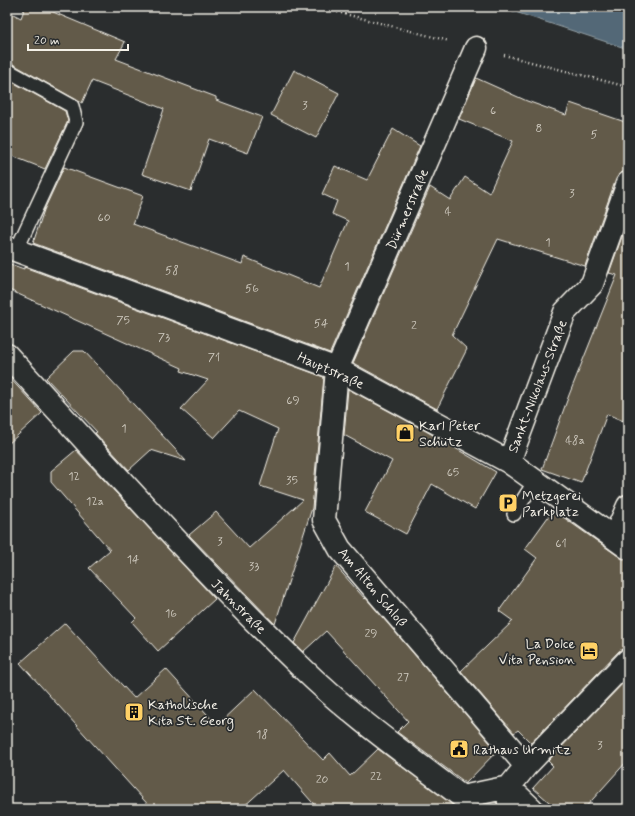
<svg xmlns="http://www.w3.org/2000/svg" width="635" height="816" font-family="Mynerve,sans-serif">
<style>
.water{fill:#536877;stroke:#939fa4}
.building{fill:#625a4a;stroke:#f4f1e8}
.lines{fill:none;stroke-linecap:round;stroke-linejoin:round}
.lane-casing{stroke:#f4f1e8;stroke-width:16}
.street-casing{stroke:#f4f1e8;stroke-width:25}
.path{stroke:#f4f1e8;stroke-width:2.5;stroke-dasharray:1 3;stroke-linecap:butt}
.lane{stroke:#2a2d2e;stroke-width:13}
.street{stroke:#2a2d2e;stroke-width:22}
.labels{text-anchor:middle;stroke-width:3.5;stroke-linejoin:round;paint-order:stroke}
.number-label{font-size:12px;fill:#d0cbc0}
.street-label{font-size:14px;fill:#f4f1e8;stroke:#2a2d2e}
.poi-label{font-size:14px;fill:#f4f1e8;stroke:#2a2d2e;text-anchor:start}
</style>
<rect width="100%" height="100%" fill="#2a2d2e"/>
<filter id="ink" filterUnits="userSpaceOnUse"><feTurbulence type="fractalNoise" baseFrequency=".025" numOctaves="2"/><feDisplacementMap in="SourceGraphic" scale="8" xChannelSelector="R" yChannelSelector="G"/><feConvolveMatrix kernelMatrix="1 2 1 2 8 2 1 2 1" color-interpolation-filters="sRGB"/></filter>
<g filter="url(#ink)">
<path class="water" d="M500,7H628V49Z"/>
<path class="building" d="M25,7H41L125,42L116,59L216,97V100L262,117L248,153L209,139L191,191L142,174L164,109L92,81L82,103L11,63L7,62V11L21,18Z
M294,70L339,93L316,138L271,115Z
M476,78L527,101L566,115L570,103L628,123V171L620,173L616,179L585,266L498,239L452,335L467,349L437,409L353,363L430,187L450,200L465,177L489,193L513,141L459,119Z
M7,79L65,111L68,121L45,169L7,154Z
M393,129L420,146L330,353L33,243L44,210L64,167L143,196L133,224L242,264L244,257L319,288L348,221L332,214L337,201L322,194L335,166L367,180Z
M628,220V423L607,414L581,483L542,469L569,395L617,275L609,273Z
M7,263L24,269V267L324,377L312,508L275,624L189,535L216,512L249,548L303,500L260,486L278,429L239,411L214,438L181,409L208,380L181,371L182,368L7,289Z
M74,351H84L186,461L151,450L129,470L95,433L97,432L46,378Z
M7,375L42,413L7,445Z
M348,389L426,431L496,472L475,509L432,484L406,534L365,512L392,461L344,435Z
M76,450L215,599L158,651L132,622L136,618L89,568L110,550L51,482V471Z
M553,510L621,558L628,560V648H624L619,651L531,743L518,730L514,733L461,671L513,621L499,611L537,558L525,549Z
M336,566L365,599L366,598L497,751L466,783L397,732L408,721L326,631L303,652L294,643Z
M65,623L134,698L166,669L217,725L255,689L323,760L330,753L350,776L378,749L459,809H318L284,770L241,809H152L20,663Z
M628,678V760L584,809H557L533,788L553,766L548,761Z"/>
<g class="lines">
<g class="lane-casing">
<path id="lane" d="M7,70L72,106L76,122L16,251
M514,514L535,481"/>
</g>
<g class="street-casing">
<path id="street" d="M476,48L337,369L324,520L340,549L526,766
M7,247L337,369L509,462L628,548
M7,355C103,460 198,568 301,667C350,715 407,755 462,797L509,787
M509,462L565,312L592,284L628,183
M614,538L628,506
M509,787L532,809
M509,809V787L526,766L628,660"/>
</g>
<path class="path" d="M318,7L449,41
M504,55L628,87"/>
<use href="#lane" class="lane"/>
<use href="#street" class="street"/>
</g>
</g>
<defs>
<g id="shop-square" transform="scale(1)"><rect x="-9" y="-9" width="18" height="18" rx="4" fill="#ffd166" stroke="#2a2d2e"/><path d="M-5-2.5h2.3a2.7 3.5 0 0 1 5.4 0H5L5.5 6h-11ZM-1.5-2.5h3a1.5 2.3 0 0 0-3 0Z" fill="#111"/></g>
<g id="parking-square" transform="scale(1)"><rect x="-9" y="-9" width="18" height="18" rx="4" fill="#ffd166" stroke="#2a2d2e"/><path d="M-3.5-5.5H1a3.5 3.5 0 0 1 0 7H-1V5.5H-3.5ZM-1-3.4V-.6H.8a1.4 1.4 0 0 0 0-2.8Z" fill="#111"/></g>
<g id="hotel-square" transform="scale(1)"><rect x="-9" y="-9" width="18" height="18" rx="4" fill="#ffd166" stroke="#2a2d2e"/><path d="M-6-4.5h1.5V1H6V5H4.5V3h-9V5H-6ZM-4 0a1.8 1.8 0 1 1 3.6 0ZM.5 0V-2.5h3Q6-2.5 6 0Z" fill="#111"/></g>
<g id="building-square" transform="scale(1)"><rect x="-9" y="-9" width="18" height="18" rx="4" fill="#ffd166" stroke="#2a2d2e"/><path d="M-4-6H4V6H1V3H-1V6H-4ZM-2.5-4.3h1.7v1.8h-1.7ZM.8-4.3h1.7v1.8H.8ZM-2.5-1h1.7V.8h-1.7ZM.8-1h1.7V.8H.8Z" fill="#111"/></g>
<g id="civic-square" transform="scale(1)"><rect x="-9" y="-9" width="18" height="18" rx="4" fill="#ffd166" stroke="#2a2d2e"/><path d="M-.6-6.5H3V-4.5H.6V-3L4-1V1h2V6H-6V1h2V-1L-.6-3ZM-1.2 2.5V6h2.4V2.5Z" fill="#111"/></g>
</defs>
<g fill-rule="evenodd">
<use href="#shop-square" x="405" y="433"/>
<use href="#parking-square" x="508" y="503"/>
<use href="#hotel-square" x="589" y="651"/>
<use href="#building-square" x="134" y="712"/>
<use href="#civic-square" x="459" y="749"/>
</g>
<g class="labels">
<g class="number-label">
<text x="305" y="109">3</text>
<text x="493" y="114">6</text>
<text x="539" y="132">8</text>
<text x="594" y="138">5</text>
<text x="572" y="197">3</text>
<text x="448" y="215">4</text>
<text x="104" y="221">60</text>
<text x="548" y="246">1</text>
<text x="347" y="270">1</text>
<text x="172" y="274">58</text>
<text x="252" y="292">56</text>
<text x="123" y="324">75</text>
<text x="321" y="327">54</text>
<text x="414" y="329">2</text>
<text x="164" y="341">73</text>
<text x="214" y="361">71</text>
<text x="293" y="404">69</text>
<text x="124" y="432">1</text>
<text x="575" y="444">48a</text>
<text x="453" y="476">65</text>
<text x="74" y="480">12</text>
<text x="292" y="484">35</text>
<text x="95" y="505">12a</text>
<text x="220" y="545">3</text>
<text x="561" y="547">61</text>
<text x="133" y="563">14</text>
<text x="254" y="570">33</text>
<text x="171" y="617">16</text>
<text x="371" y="637">29</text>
<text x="403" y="681">27</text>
<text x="262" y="738">18</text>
<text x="600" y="749">3</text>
<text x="376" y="780">22</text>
<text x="322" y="783">20</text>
</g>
<g class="street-label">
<text transform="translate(407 209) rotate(-67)" y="5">Dürmerstraße</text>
<text transform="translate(331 370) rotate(24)" y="5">Hauptstraße</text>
<text transform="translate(537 386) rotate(-69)" y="5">Sankt-Nikolaus-Straße</text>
<text transform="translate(373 587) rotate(50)" y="5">Am Alten Schloß</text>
<text transform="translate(239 606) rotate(45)" y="5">Jahnstraße</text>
</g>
<g class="poi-label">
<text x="419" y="430">Karl Peter<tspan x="419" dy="16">Schütz</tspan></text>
<text x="522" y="500">Metzgerei<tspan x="522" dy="16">Parkplatz</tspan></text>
<text x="575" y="648" text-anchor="end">La Dolce<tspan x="575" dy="16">Vita Pension</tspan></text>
<text x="148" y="709">Katholische<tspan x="148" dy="16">Kita St. Georg</tspan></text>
<text x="473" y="754">Rathaus Urmitz</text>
</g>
</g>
<rect width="635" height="816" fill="none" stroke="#2a2d2e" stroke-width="24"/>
<rect x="12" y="12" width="611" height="792" fill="none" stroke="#f4f1e8" stroke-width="1.5" filter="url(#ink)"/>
<path d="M28 44v6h100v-6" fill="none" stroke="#f4f1e8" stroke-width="2"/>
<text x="34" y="44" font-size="12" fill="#f4f1e8" stroke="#2a2d2e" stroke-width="3" paint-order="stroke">20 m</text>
</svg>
